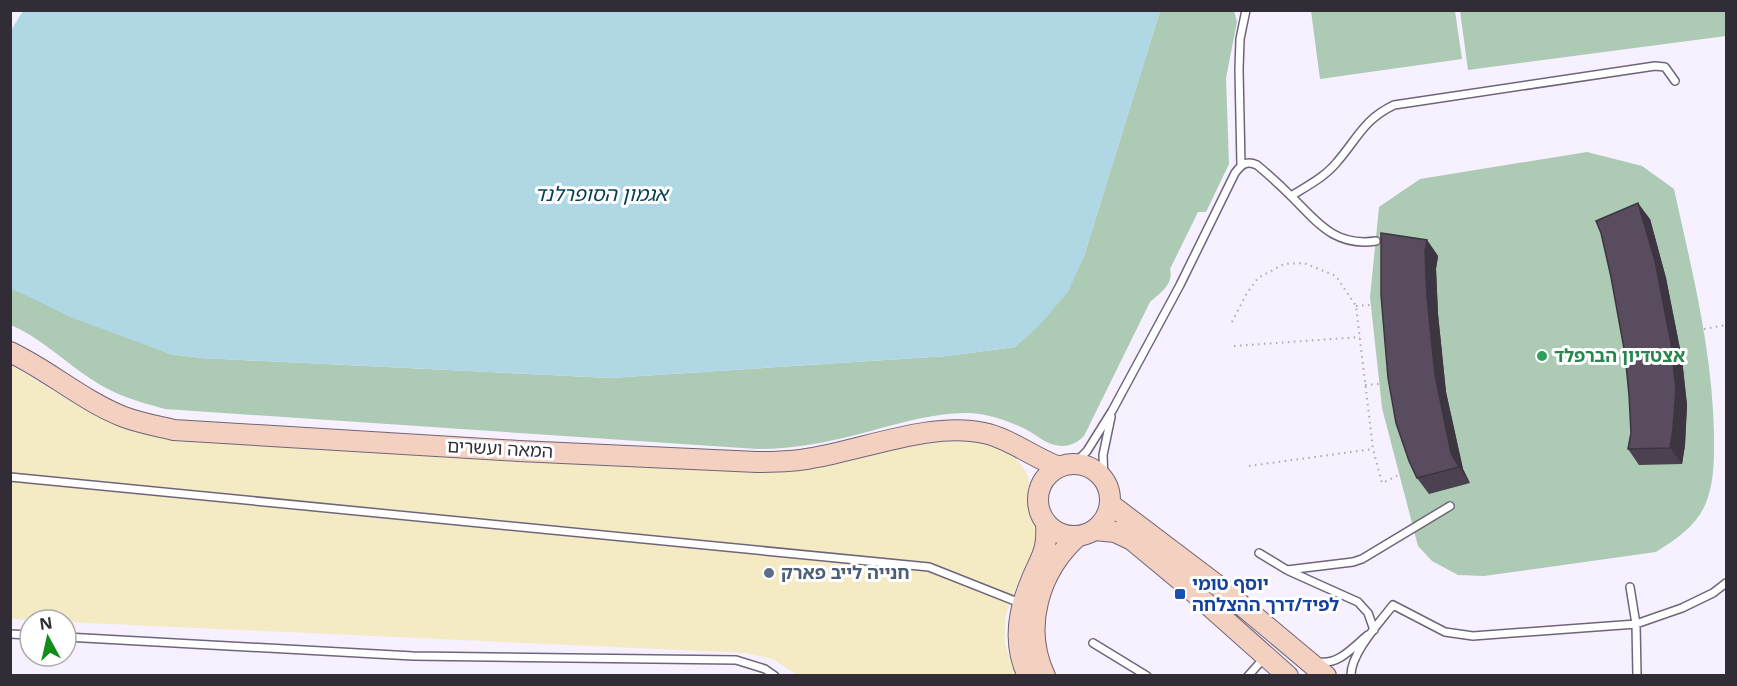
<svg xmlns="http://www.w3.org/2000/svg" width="1737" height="686" font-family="'Noto Sans','Noto Sans Hebrew',sans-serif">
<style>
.green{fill:#accab4}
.sand{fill:#f4eac4}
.water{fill:#b0d7e4}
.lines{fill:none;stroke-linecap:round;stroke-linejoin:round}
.lane-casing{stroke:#6f657a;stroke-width:10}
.secondary-casing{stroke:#6f657a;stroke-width:22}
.path{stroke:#ada6b3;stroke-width:2;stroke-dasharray:1.5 4.5;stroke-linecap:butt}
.lane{stroke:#fff;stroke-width:7}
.secondary{stroke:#f3d0bf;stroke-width:20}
.wall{fill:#4c4151}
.shaded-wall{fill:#3e3542}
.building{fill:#584c5e;stroke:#3e3542;stroke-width:1.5}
.leisure-dot{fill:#2e9e5b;stroke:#fff;stroke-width:2}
.service-dot{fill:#5c6f8a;stroke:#fff;stroke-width:2}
.transit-dot{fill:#1a4fb4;stroke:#fff;stroke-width:2}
.labels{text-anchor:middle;stroke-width:6;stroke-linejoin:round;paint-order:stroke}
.leisure-label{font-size:18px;font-weight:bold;fill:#27864d;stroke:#fff;text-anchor:start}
.street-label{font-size:18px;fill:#312c35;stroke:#fff}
.service-label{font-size:18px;font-weight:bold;fill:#4e5e75;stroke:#fff;text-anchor:start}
.transit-label{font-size:18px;font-weight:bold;fill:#164399;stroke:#fff;text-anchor:start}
.water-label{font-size:20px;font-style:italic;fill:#06404f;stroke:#fff}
</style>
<rect width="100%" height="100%" fill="#f7f0ff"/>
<path class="green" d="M1160,11H1234L1237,22L1226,78L1229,164L1206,212H1198L1170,269C1174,284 1160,293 1150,302L1084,436C1076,444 1066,448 1055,445C1045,443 1035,434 1027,430C1010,421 988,414 969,413C929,412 882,429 843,438C814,445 786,449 757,449L165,409C136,401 114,395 88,377C63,360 39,337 11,325L10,290H15L170,354L201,358L610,378L947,356L1015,347L1067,292L1084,256Z
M1311,11H1455L1462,59L1320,79Z
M1460,11H1725L1726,36L1468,70Z
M1587,152L1642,166L1674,189C1692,271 1712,348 1714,433C1714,457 1715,482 1705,505C1696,526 1675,540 1656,552L1484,576L1458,575L1432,561L1418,546L1382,408L1370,297L1379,207L1420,179Z"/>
<path class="sand" d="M11,365L85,410L123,428L157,437L778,471L826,466L900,448L941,442L974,440L994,444L1013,455L1025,470L1029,479L1028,497L1033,508L1038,525L1037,544L1019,580L1005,617V645L1016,675H797L773,659L746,653L66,622V620L11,619Z"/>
<path class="water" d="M23,11V10L1160,11L1084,256L1068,292L1038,327L1015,347L947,356L610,378L201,358L170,354L70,317L15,290H11L10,32Z"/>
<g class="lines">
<g class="lane-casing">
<path id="lane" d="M1241,166L1239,70L1240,39L1246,10
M1291,196C1307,186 1325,177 1337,162C1358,138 1363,120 1394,105L1655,66L1665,67L1675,81
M1074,464L1087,451L1112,411L1180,285L1235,173C1241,165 1246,160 1257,165C1269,175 1281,186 1292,197C1318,223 1335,247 1376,241
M10,477L929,567L1020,603
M1104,481L1103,455L1111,417
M1259,553L1287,570L1353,562L1362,559L1450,506
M1289,571L1358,602L1368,613L1374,630
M1630,587L1636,624L1637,676
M10,634L30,635
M66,637L413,656L736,660L765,669L775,676
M1093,643L1147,676
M1319,662C1339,665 1353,647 1368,635
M1248,676L1264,658
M1351,676C1350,654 1380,622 1393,605L1445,632L1473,636L1636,624L1682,608L1713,593L1726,583"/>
</g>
<g class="secondary-casing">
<path id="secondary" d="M10,352C50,371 83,401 124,417C140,423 157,426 174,430L519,451L757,462C775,462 793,462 812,458C862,450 933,421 984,433C1009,438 1034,458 1059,467
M1038 500a36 36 0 1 1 72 0a36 36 0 1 1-72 0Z
M1110,504L1221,588L1326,676
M1095,530L1115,532L1132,540L1179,579L1288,676
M1028,676C1013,645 1018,611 1031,581C1041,556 1048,552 1046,523
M1045,676C1022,627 1039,571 1078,536"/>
</g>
<path class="path" d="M1356,306L1371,305
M1232,322L1247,293L1258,278L1284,264L1304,263L1336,276L1356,306L1373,449L1382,483L1399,475
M1704,329L1726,325
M1234,346L1360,337
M1365,385L1380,384
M1249,466L1373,449"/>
<use href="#lane" class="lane"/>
<use href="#secondary" class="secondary"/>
</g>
<path class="wall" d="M1650,219L1666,278L1682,359L1687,405L1685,445L1682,464L1639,465L1628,449L1631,433Z
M1427,240L1438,256L1436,269L1438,314L1446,392L1463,469L1470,483L1429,494L1417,478Z"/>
<path class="shaded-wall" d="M1638,203L1650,219L1666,278L1682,359L1687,405L1685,445L1682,464L1670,448Z
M1427,240L1438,256L1436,269L1438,314L1446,392L1463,469L1470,483L1459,467L1451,453L1435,375L1427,297L1425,252Z"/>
<path class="building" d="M1638,203L1655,261L1671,343L1676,389L1673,429L1670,448L1628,449L1631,433L1629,395L1625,354L1611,277L1601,233L1596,221Z
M1381,233L1427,240L1425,252L1427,297L1435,375L1451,453L1459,467L1417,478L1409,461L1396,423L1388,378L1381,295Z"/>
<circle class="leisure-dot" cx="1542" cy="356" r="6"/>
<circle class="service-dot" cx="769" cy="573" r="6"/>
<rect class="transit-dot" x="1174" y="588" width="12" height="12" rx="3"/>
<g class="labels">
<g class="leisure-label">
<text x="1554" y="362">אצטדיון הברפלד</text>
</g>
<g class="street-label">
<text transform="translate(500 449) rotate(3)" y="6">המאה ועשרים</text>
</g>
<g class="service-label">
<text x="781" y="579">חנייה לייב פארק</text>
</g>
<g class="transit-label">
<text x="1192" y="590">יוסף טומי<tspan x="1192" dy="21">לפיד/דרך ההצלחה</tspan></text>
</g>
<g class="water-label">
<text x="601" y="201">אגמון הסופרלנד</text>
</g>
</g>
<rect width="1737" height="686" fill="none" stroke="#312c35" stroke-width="24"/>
<g transform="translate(48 638) rotate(352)"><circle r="28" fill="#ffffff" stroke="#adabae" stroke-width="1.5"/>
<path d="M0-4.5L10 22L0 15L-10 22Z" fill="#118d19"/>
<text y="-9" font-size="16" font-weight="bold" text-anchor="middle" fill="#312c35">N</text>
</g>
</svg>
